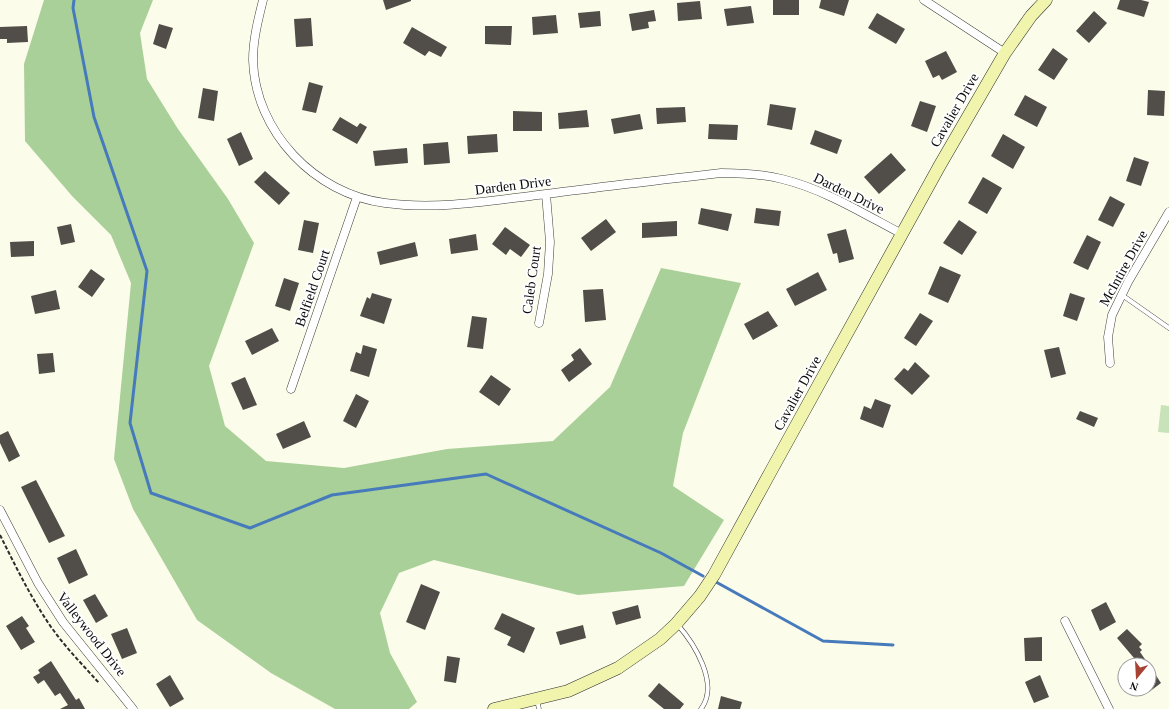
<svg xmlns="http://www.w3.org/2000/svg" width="1169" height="709" font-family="Georgia,serif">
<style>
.green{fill:#c8e2b9}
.forest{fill:#aad09a}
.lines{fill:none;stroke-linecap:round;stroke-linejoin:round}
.stream{stroke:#467abb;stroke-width:3}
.building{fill:#514d48}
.lane-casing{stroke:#3d3d3d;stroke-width:5}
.street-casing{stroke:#3d3d3d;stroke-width:9}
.secondary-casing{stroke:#2c2c2c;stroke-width:13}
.path{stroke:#2c2c2c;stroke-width:2;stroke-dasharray:4 2;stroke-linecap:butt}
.lane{stroke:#fff;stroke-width:4}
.street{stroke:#fff;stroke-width:8}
.secondary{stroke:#f1f4ad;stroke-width:12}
.labels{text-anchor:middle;stroke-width:4;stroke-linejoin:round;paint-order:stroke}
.street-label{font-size:14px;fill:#0a0a0a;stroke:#fff}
</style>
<rect width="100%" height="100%" fill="#fcfcea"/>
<path class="green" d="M1161,405L1169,406V433L1158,432Z"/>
<path class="forest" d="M44,0H153L140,33L147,79L178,129L228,199L254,243L209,366L225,426L266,461L344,468L447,449L553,441L610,387L661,268L741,283L683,433L673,486L724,520L684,586L578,595L434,560L399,573L380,613L390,653L417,702L409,709H335L271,673L197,620L133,509L114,459L131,283L111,235L72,196L25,141L24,64Z"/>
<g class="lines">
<path class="stream" d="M74,0L73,8L94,117L147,271L130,423L151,493L250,528L332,495L486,474L661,553L703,576
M716,582L823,641L893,645"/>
</g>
<path class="building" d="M383,0H411V1L386,10Z
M773,0H799V15H773Z
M821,0H849L844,16L819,8Z
M1120,0H1141L1149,2L1144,17L1117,9Z
M700,1L702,19L678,21L677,3Z
M751,6L754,23L727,26L724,9Z
M654,10L656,21L648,22L649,28L632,31L629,14Z
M600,11L601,26L580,28L578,13Z
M1094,11L1107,23L1089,43L1076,31Z
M877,13L905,29L896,44L868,28Z
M556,15L558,33L533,35L532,17Z
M311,18L313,46L296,47L294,19Z
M159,24L173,28L166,49L153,44Z
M27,26L28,42L7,43V39H0V27Z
M485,26H512L511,45L485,44Z
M412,27L447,47L441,57L429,51L425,56L403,43Z
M1053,48L1068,59L1054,80L1038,70Z
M946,51L957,72L942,80L939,75L933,78L925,61Z
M309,82L323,86L316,113L302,110Z
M203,88L218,91L214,121L198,118Z
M1148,90L1165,91L1164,116L1147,115Z
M1025,95L1047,107L1037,127L1014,115Z
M920,101L936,106L927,132L911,126Z
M770,104L796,108L792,130L767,125Z
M685,107L686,122L657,124L656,108Z
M587,110L589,127L559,129L558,113Z
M513,111L542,112V131H513Z
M640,114L643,129L614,134L611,119Z
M340,117L357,127L360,123L367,127L357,144L332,130Z
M709,124L738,125L737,140L708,139Z
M815,130L842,140L837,154L810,144Z
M241,132L253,159L239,166L227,139Z
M497,134L498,152L468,154L467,136Z
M1003,134L1025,147L1013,169L991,156Z
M448,142L450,163L424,165L423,144Z
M407,148L408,163L375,166L373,151Z
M891,153L906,170L879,194L864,177Z
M1134,157L1149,162L1141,186L1126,181Z
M265,171L290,193L279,205L254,182Z
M983,177L1002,188L987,214L968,203Z
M1110,196L1125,204L1113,227L1098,220Z
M701,208L732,214L728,231L698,224Z
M756,208L781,211L779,226L754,223Z
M606,219L616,232L591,251L581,238Z
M304,220L319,223L313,253L298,250Z
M959,220L977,232L962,255L943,243Z
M677,221V236L642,238V223Z
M71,224L75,242L61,245L57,227Z
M505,227L530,245L521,257L510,249L506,255L492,244Z
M846,229L854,259L839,263L837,253L833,254L827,234Z
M476,234L478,250L451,254L449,239Z
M1087,235L1101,242L1088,270L1073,263Z
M34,241V256L11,257L10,242Z
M415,242L418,256L380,265L377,252Z
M940,266L961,275L948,303L928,294Z
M91,269L105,279L92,297L78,287Z
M818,272L827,290L795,306L786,289Z
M284,278L299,283L290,311L275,306Z
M603,289L606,320L585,322L583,290Z
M56,290L60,309L35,314L31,296Z
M372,293L392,299L384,324L360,316L367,297L370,299Z
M1070,293L1085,298L1077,321L1063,316Z
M768,311L778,326L753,340L744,324Z
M920,313L933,321L916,346L904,338Z
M472,316L487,318L483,349L467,347Z
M272,328L279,341L252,355L245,341Z
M363,345L377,349L369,377L350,371L356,352L361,354Z
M1059,347L1066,374L1051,378L1044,350Z
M580,348L592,364L569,382L561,370L574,360L571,355Z
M53,353L55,372L39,374L37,354Z
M915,362L930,376L912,395L894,379L904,368L908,371Z
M491,375L511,389L499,406L479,392Z
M245,377L257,405L243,410L231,383Z
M356,394L369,401L356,428L343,421Z
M875,399L891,405L883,428L860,419L864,406L871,409Z
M1080,411L1098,418L1094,427L1076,419Z
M304,421L311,437L283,449L276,434Z
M8,431L20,456L9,462L0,443V435Z
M36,480L65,536L49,543L21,487Z
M76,549L88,575L69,584L57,558Z
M421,584L440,592L425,630L406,622Z
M95,594L108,616L96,623L83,600Z
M1106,602L1116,622L1100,631L1091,610Z
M638,605L641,618L616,625L612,612Z
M502,613L535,628L524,653L507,645L511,637L494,629Z
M22,616L29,626L26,628L35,642L21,650L6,626Z
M583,625L586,638L560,645L556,632Z
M127,628L137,653L122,659L111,634Z
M1127,629L1142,644L1139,647L1142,650L1140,652L1149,665H1140L1117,638Z
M1042,637V661H1025L1024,638Z
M447,656L460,658L456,683L444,681Z
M51,661L76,700L79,698L85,709H60L68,705L60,693L55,696L44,680L38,684L33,677L40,673L38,670Z
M1149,665L1161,683L1149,692Z
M170,675L184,699L170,707L156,684Z
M1040,675L1049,697L1034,703L1025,682Z
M659,683L684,704L680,709H664L648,696Z
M721,696L742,702L740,709H718Z"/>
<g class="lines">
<g class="lane-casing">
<path id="lane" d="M1122,295L1169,328
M677,624C694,643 720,684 701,709
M537,700L539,709"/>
</g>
<g class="street-casing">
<path id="street" d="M263,0C258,20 253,40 253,60C255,132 315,194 385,203C436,210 488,201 538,195C599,187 660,180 721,173C742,173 762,174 782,179C824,189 864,214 902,234
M924,0L1005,53
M539,323L548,274L550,242L546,194
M1110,363L1108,337L1112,315L1128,282L1169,212
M291,389L357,197
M0,510L38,583L63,622L133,709
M1065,621L1109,709"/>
</g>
<g class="secondary-casing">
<path id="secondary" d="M494,709L568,691L618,668L660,639L676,624L700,596L714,575L771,471L940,165L1005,53L1031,16L1046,0"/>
</g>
<path class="path" d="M0,535C15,565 30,596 49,624C64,646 82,664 99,683"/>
<use href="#lane" class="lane"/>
<use href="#street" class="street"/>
<use href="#secondary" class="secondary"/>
</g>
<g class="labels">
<g class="street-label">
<text transform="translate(954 110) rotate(-60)" y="5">Cavalier Drive</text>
<text transform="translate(513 185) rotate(-7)" y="5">Darden Drive</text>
<text transform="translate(849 193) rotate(26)" y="5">Darden Drive</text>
<text transform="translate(1123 268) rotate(-61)" y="5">McIntire Drive</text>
<text transform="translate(531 280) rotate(-82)" y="5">Caleb Court</text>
<text transform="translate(312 288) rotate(-71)" y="5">Belfield Court</text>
<text transform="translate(797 393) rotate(-61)" y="5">Cavalier Drive</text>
<text transform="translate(92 634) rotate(52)" y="5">Valleywood Drive</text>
</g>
</g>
<g transform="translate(1137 677) rotate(198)"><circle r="19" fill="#ffffff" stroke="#9d9d9d"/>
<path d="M0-3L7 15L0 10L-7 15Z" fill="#a74235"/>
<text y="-6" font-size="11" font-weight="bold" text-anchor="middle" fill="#0a0a0a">N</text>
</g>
</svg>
